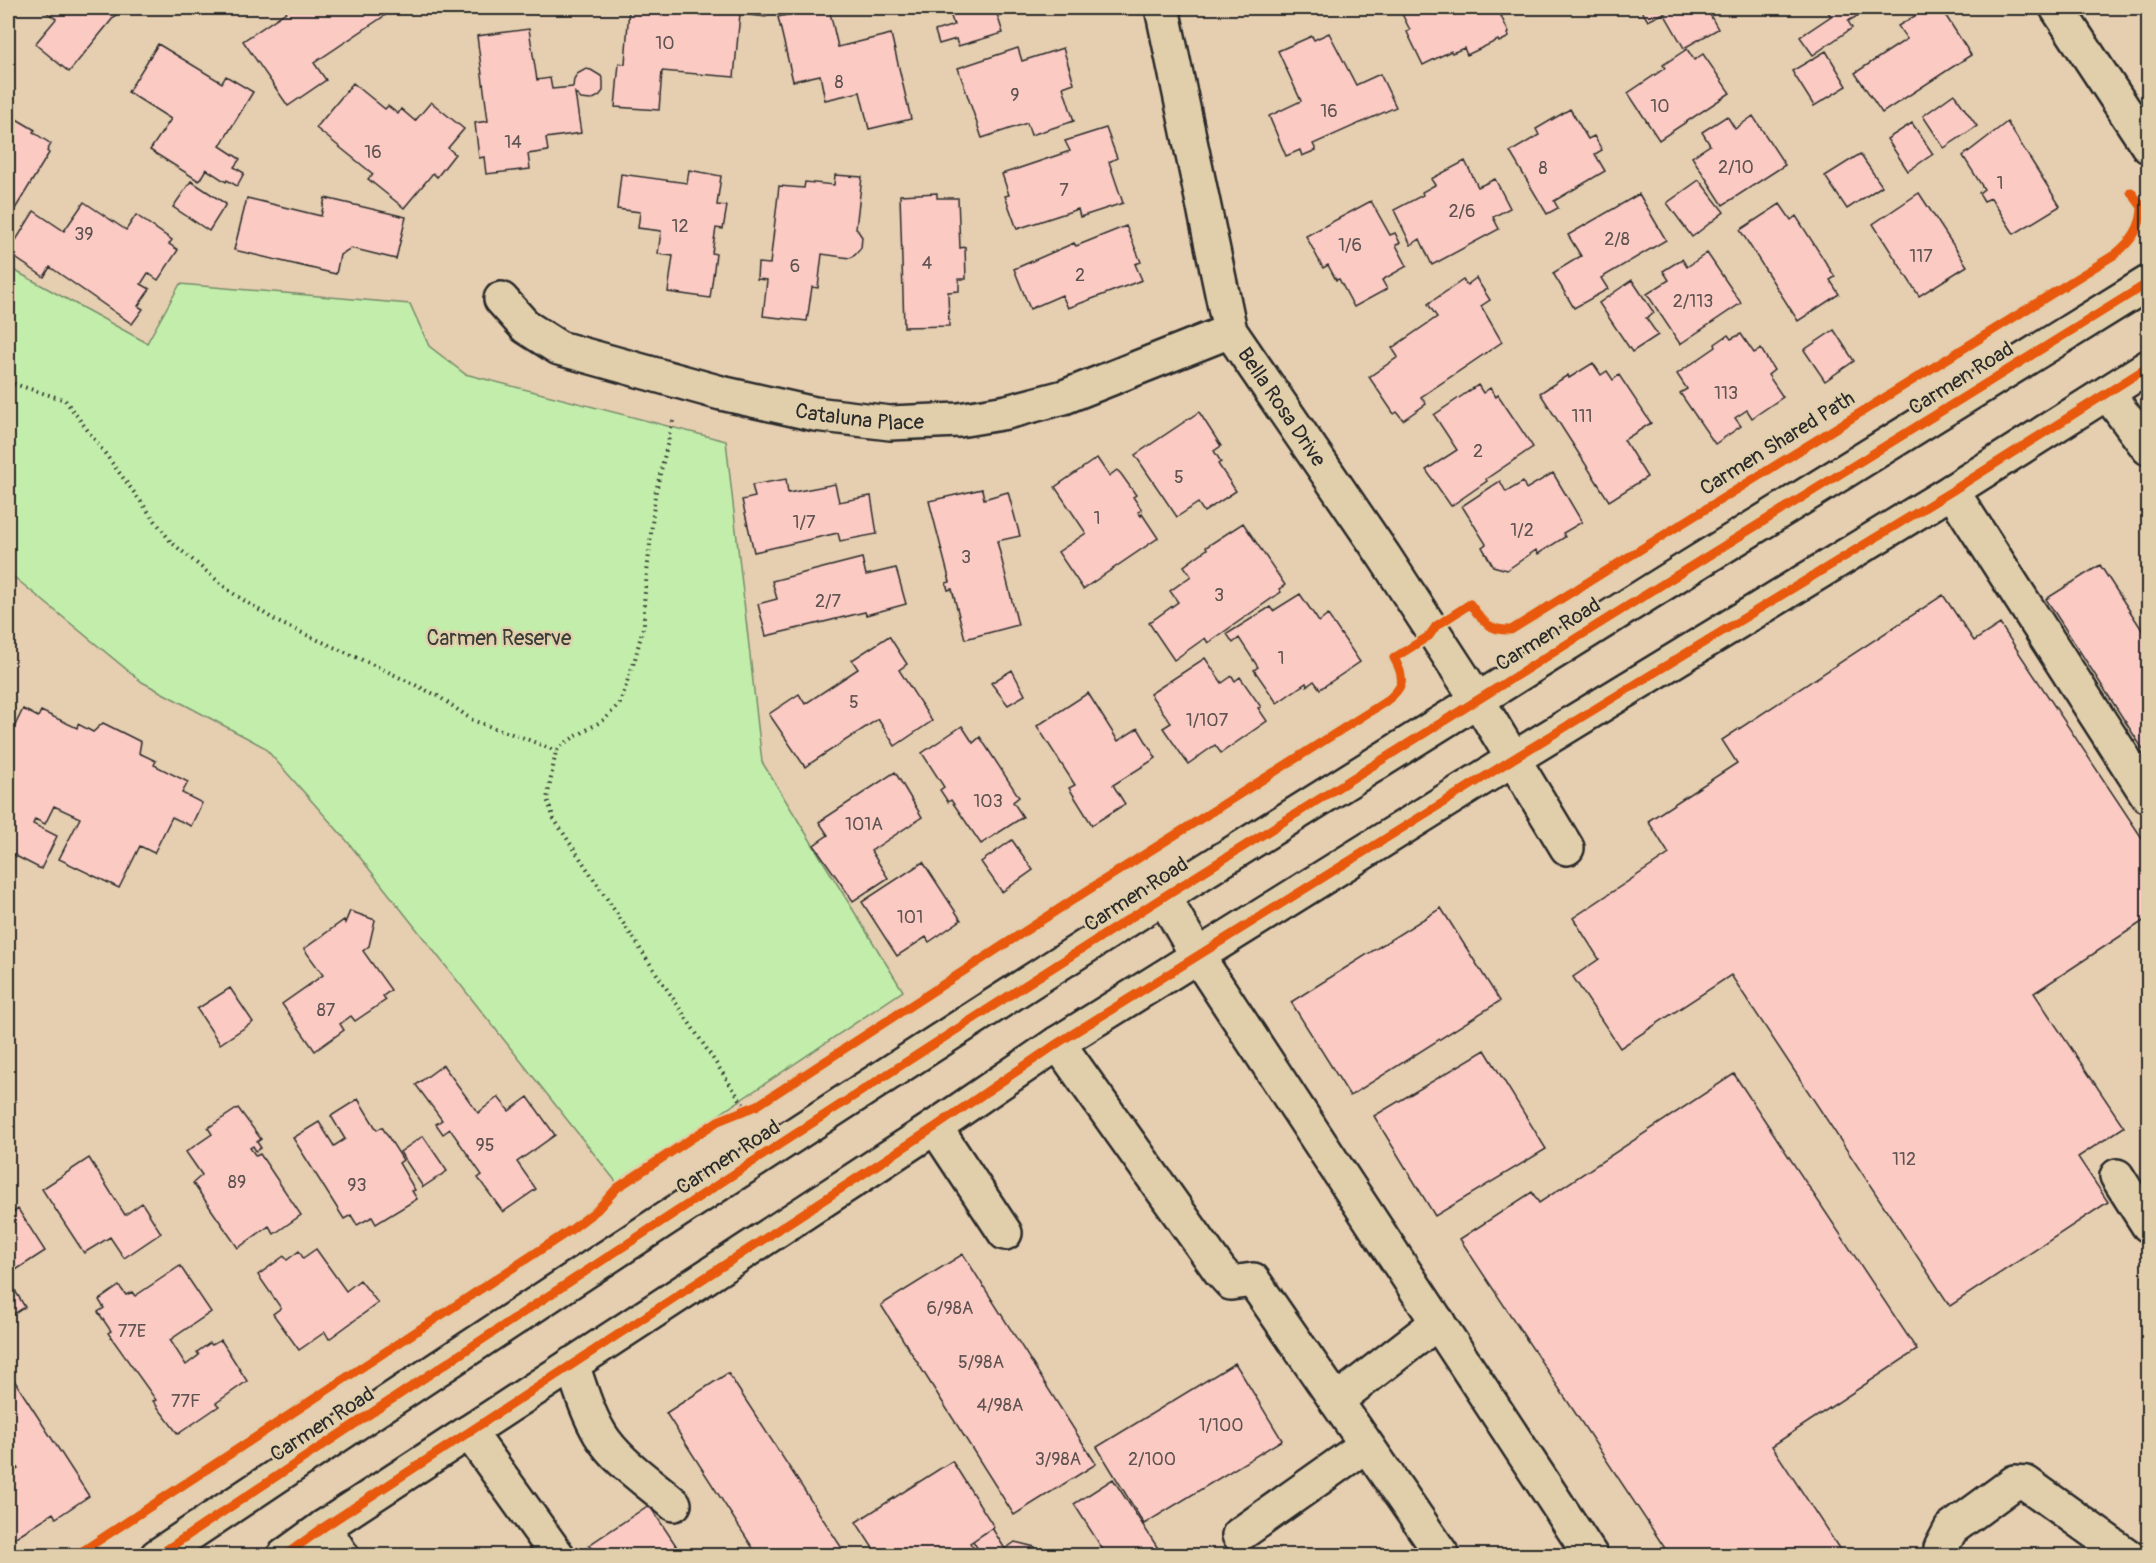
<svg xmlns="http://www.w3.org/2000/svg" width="2156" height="1563" font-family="Pangolin,sans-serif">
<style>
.green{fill:#c2edaa;stroke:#768c6a;stroke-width:1.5}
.building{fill:#facac3;stroke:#2b2b2b;stroke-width:1.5}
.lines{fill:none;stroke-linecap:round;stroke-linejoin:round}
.minor-casing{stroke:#2b2b2b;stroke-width:38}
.highway-casing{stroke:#2b2b2b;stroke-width:38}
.path{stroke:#2b2b2b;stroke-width:4;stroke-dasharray:1.5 4.5;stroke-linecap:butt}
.minor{stroke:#e1cfac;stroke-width:33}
.highway{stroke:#e1cfac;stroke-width:33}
.cycleway-casing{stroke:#e1cfac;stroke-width:13}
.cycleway{stroke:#e8590c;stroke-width:9}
.labels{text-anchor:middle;stroke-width:5;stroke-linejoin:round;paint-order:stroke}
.number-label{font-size:18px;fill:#5f5351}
.street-label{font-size:21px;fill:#2b2b2b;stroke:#e1cfac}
.park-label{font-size:21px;fill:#3a3e38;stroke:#e1cfac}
</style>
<rect width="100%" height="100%" fill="#e6ceb1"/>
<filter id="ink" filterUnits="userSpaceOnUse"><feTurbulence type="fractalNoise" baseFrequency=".0167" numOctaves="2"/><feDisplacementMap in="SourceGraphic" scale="12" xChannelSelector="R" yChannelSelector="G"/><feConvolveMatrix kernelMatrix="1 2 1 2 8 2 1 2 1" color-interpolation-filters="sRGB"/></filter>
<g filter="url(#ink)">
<path class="green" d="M8,267L147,343L180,284L410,304L429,346L465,374L726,441L762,762L903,991L617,1183L347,841L264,747L142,682L8,572Z"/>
<path class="building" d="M41,8H113L118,12L69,72L35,44L56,19Z
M292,8H396L314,63L326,80L288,106L243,41Z
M469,8H485V12L469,13Z
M629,8L712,14L718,8H768L766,17L740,14L734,77L662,71L659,110L615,107L619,63L625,64Z
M818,8H829L838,47L891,34L911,119L869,129L860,92L825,100L820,75L793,81L778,17Z
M948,8H995L1003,33L958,46L956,39L939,44L935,31L954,25Z
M1399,8H1502L1505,14L1501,16L1509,33L1508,34L1509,37L1499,42L1498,40L1467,55L1464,48L1452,53L1451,51L1423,65L1407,32L1410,30Z
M1640,8H1674L1648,21Z
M1674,8H1706L1718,29L1684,48L1664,13Z
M1825,8H1872L1848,21L1852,28L1813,55L1800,37L1831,16Z
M1928,8H1936L1940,15L1944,13L1971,55L1882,113L1855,73L1907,39L1898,26Z
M529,29L537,80L550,78L552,89L573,87L574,79L577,74L586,69L591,70L601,76L603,81V91L599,96L591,100L581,99L575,93L581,133L546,138L548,151L528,154L530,169L486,174L484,157L479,158L475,123L488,121L477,36Z
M1329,33L1356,85L1380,74L1396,107L1313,144L1316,150L1302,156L1300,150L1286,156L1269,116L1301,101L1278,51L1312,36L1314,40Z
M158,44L222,83L226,76L253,92L220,146L240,159L234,167L244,173L237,186L227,180L226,182L206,169L199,181L150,150L171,119L128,92Z
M1018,48L1022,61L1063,48L1074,83L1063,87L1074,121L1031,135L1027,123L982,138L958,68Z
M1687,49L1694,60L1703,54L1730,93L1659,140L1628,93L1665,68L1663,65Z
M1826,51L1847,86L1814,106L1792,71Z
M353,83L385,109L388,106L398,114L401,109L415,121L431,102L464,129L448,148L455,154L437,177L433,173L404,208L368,179L373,174L316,128Z
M1954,94L1977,126L1944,148L1923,116Z
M1570,109L1588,139L1594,136L1602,150L1595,154L1605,171L1554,201L1558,208L1547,214L1510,152L1539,135L1536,129Z
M8,114L35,130L33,132L51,144L47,151L49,153L15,209L8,205Z
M1727,116L1735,129L1753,116L1785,165L1723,205L1692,157L1710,145L1702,132Z
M2007,122L2060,206L2014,234L1991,198L1984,201L1979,193L1984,189L1963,156Z
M1912,123L1933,154L1908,171L1887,139Z
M1106,128L1117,158L1109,162L1123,203L1080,217L1078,209L1017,229L1005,196L1009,195L1002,174L1070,151L1065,141Z
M1860,154L1882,186L1847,209L1825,176Z
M1465,161L1478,187L1495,179L1510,208L1493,217L1499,229L1432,265L1420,239L1411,245L1394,210L1423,195L1422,192L1435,185L1431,179Z
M689,170L721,176L717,205L727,206L723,229L716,228L712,253L716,254L710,298L668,292L673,256L658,254L661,231L638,228L640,212L617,209L621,174L687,183Z
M835,175L862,177L856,228L862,237L861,248L855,255L850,258L822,254L818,288L812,287L807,321L763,316L767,280L757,279L758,263L770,264L779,186L804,188L805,182L834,185Z
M1699,180L1724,212L1692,237L1667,203Z
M191,181L226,204L209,231L173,207Z
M937,193V198H958L960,248L965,247L966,279H959V291L948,292L949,326L904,327L900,195Z
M1919,193L1967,266L1919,296L1873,224Z
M1639,194L1666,240L1601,278L1608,289L1574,308L1553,273L1581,256L1568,235Z
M247,198L321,216L325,198L406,217L396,259L351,248L340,255L336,274L234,250Z
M1371,201L1390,235L1395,233L1400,243L1396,245L1407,266L1382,280L1387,289L1354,307L1339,279L1336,280L1328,265L1323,268L1306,236Z
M84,202L126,230L136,215L172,240L169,244L178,250L158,280L148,273L141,284L150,289L138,306L143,309L132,324L50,267L44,277L8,253L34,211L64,231Z
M1780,204L1791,220L1796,216L1835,277L1830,280L1839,294L1798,321L1740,230Z
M1126,226L1141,262L1135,264L1142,280L1068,308L1062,295L1030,309L1014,269L1074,243L1076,246Z
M1707,253L1741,303L1680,344L1647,294L1669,280L1663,271L1682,259L1687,267Z
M1476,278L1490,300L1481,306L1502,342L1421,397L1426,404L1403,420L1397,412L1394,414L1369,377L1398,357L1392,348L1437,317L1428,304L1463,280L1467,285Z
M1632,280L1654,313L1646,318L1658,335L1632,352L1599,303Z
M1834,330L1854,361L1825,381L1804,350Z
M1741,334L1754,353L1761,349L1774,370L1768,375L1783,397L1752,418L1747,410L1735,418L1741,426L1715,444L1680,393L1687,389L1677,374L1716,347L1715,344L1728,335L1731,339Z
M1593,363L1601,375L1607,371L1613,380L1619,375L1651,423L1624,440L1647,477L1609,501L1540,393L1568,375L1569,378Z
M1478,385L1483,393L1490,388L1496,397L1498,395L1533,447L1486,479L1487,481L1451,506L1426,470L1457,450L1434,415Z
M1199,412L1221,446L1214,451L1221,462L1218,464L1236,491L1204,512L1198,503L1177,517L1135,455Z
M1097,458L1109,476L1117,470L1121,474L1136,495L1133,497L1142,510L1138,512L1141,516L1142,514L1158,538L1083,589L1058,552L1086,533L1055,487Z
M1553,473L1582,522L1563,533L1565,537L1538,554L1536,550L1507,570L1493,566L1482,547L1486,544L1462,506L1500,481L1506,492L1523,482L1526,489Z
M786,479L788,493L835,484L839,502L871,496L877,534L840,541L838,533L754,552L742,500L755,497L752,485Z
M982,489L984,499L1008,492L1020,536L997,541L1018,625L965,639L952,589L948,590L946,583L950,582L929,501Z
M1243,523L1285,585L1279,589L1281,592L1208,643L1205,638L1174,660L1149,623L1178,602L1170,591L1191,576L1184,566L1207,549L1206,547Z
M862,558L866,575L896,568L906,604L866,615L865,612L766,636L758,604L777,599L772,581Z
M2100,565L2148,639V757L2046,599Z
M1300,594L1319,622L1328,615L1360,662L1320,689L1314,681L1307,686L1306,683L1277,703L1254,670L1258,667L1239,638L1233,643L1227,634L1270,607L1273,611Z
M1943,595L1974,641L2000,624L2148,847V918L2034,993L2124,1127L2078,1157L2108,1202L1950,1306L1731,975L1620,1048L1573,977L1599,959L1573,918L1669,854L1648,821L1737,763L1722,740Z
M889,636L907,664L899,670L932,721L895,746L878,719L805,767L769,714L799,694L805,704L858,669L852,660Z
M1205,658L1222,683L1232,676L1235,681L1240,677L1261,707L1258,708L1267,721L1221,753L1215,745L1188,764L1163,728L1171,723L1150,694Z
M1012,670L1025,695L1008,705L991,683Z
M1088,693L1118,741L1138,728L1156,758L1113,785L1125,804L1092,825L1069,788L1075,785L1037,726Z
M23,709L38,717L41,711L77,728L78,724L93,732L103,723L141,742L139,753L156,761L154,765L188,782L182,793L202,803L191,826L172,817L154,853L140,846L119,888L59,859L80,818L54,806L45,824L35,819L33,824L57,836L41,869L8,852V740Z
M962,726L973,743L980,737L1019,797L1013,802L1023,817L981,844L951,800L948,802L940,790L944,787L922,753Z
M895,772L922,817L871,851L888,878L853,901L814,845L828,835L819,822Z
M1012,840L1033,870L1002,892L981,862Z
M923,862L961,920L929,942L926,937L897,956L862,902Z
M1441,908L1500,1001L1350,1096L1291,1002Z
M350,911L375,920L369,946L363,951L391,990L383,996L386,1000L355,1021L351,1016L340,1024L344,1030L315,1051L282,1004L323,975L304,949L344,920L345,923Z
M230,988L253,1022L220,1044L197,1009Z
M1485,1050L1546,1149L1435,1216L1374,1116Z
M443,1065L478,1113L498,1097L509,1111L528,1097L555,1135L517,1162L536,1189L503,1212L478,1178L482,1175L450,1129L443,1134L436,1124L442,1120L416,1085Z
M1734,1074L1917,1350L1772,1446L1844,1556H1670L1460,1239L1532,1192L1539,1203Z
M358,1099L377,1130L382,1127L403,1160L399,1163L415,1190L412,1191L417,1199L376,1224L372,1217L357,1225L351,1215L344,1219L293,1138L319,1122L334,1146L345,1139L331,1116Z
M238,1108L261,1139L257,1142L261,1148L256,1151L253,1146L250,1148L256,1156L260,1154L301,1215L274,1234L269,1226L238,1248L193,1183L202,1175L186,1152L212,1134L208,1128Z
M423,1136L447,1171L423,1187L400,1152Z
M89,1158L125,1215L142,1203L161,1233L124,1258L110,1237L84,1253L42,1189Z
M8,1203L14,1212L18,1209L45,1251L8,1275Z
M316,1249L346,1291L360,1280L378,1303L329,1339L325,1332L299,1350L273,1314L281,1308L258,1275L284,1256L287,1260L299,1251L303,1258Z
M963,1254L1096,1464L1014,1515L881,1305Z
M180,1266L211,1312L170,1340L186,1365L199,1355L197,1352L210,1343L212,1345L221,1340L247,1381L216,1403L219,1406L178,1434L153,1401L156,1400L108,1333L111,1331L98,1312L104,1308L99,1300L119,1286L126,1295L132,1292L135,1296Z
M8,1279L25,1307L8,1318Z
M1235,1363L1282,1440L1144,1524L1097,1447Z
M728,1373L847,1556H758L666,1413Z
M12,1377L89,1496L56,1518L53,1513L8,1542V1476L18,1469L8,1453V1379Z
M952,1461L994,1527L970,1543L979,1556H878L856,1522Z
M1113,1479L1163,1556H1107L1074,1504Z
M649,1505L683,1556H596L589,1545Z
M992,1528L1005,1549L1015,1542L1035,1547L1041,1556H982L973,1541Z"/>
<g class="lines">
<g class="minor-casing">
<g id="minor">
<path id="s1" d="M1162,8L1230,331L1384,556L1477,699L1567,848"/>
<path d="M2057,8L2148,146"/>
<path id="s2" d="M501,299L526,327L559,348L721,393L815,414L890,423L959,420L1007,412L1064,397L1230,331"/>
<path d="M2107,393L2148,448"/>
<path d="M1952,491L2148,796"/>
<path d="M1164,897L1198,957L1591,1556"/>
<path d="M1058,1043L1220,1271L1231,1283L1253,1280L1443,1556"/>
<path d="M935,1127L1005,1233"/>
<path d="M2117,1176L2148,1225"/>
<path d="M572,1364C580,1388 587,1412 600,1434C617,1462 649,1482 674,1504"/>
<path d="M1336,1401L1438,1322"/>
<path d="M469,1432L558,1556"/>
<path d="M324,1527L342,1556"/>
<path d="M1239,1535L1366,1445"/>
<path d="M1942,1556L1941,1548L1951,1529L2015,1482L2026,1483L2128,1556"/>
</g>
</g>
<g class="highway-casing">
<path id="highway" d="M157,1556C493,1331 830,1109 1171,892C1495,687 1822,485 2148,283
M284,1556L324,1527L935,1127L1058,1043L1513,759L1952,491L2148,367"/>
</g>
<path class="path" d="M8,382L65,400L171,542L231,592L278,622L378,667L438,696L474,721L524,738L556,751
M673,421L655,495L644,602V624L635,659L620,703L605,719L568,741L556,751L547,799L554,819L747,1110"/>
<use href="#minor" class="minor"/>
<use href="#highway" class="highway"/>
<g class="cycleway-casing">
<path id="cycleway" d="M75,1556L572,1229L597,1210L617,1188L718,1121L758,1105L1085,892L1385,702C1404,688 1406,679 1394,658L1429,636L1436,626L1470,604C1483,621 1488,631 1511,630L2114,255C2130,243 2142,228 2142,207L2131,192
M157,1556C493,1331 830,1109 1171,892C1495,687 1822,485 2148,283
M284,1556L324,1527L935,1127L1058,1043L1513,759L1952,491L2148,367"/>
</g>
<use href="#cycleway" class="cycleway"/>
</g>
</g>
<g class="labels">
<g class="number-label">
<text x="665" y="49">10</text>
<text x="839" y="88">8</text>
<text x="1015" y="101">9</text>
<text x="1660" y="112">10</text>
<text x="1329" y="117">16</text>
<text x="513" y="148">14</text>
<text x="373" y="158">16</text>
<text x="1736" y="173">2/10</text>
<text x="1543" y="174">8</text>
<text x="2000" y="189">1</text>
<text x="1064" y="196">7</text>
<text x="1462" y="217">2/6</text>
<text x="680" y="232">12</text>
<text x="84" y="240">39</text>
<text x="1617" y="245">2/8</text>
<text x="1350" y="251">1/6</text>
<text x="1921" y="262">117</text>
<text x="927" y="269">4</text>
<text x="795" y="272">6</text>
<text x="1080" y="281">2</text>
<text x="1693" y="307">2/113</text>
<text x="1726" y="399">113</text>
<text x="1582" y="422">111</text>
<text x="1478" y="457">2</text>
<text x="1179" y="483">5</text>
<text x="1097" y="524">1</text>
<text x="804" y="528">1/7</text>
<text x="1522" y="536">1/2</text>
<text x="966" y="563">3</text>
<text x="1219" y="601">3</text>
<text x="828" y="607">2/7</text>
<text x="1281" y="664">1</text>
<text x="854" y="708">5</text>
<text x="1207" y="726">1/107</text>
<text x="988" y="807">103</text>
<text x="864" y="830">101A</text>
<text x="910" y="923">101</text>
<text x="326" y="1016">87</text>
<text x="485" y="1151">95</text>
<text x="1904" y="1165">112</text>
<text x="237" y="1188">89</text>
<text x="357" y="1191">93</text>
<text x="950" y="1314">6/98A</text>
<text x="132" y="1337">77E</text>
<text x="981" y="1368">5/98A</text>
<text x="186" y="1407">77F</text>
<text x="1000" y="1411">4/98A</text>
<text x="1221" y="1431">1/100</text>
<text x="1058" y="1465">3/98A</text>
<text x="1152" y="1465">2/100</text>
</g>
<g class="street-label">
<text transform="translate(1961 378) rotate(-32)" y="7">Carmen Road</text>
<text dy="7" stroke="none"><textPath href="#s1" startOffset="422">Bella Rosa Drive</textPath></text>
<text dy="7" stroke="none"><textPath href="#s2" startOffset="386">Cataluna Place</textPath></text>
<text transform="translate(1777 443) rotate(-32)" y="7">Carmen Shared Path</text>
<text transform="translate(1548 634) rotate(-32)" y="7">Carmen Road</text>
<text transform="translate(1136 894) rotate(-33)" y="7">Carmen Road</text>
<text transform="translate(728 1157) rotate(-33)" y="7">Carmen Road</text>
<text transform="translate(322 1424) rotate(-33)" y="7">Carmen Road</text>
</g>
<g class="park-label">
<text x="499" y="645">Carmen Reserve</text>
</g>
</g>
<rect width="2156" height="1563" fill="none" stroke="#e1cfac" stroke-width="30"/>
<rect x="15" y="15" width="2126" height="1533" fill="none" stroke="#2b2b2b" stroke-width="2" filter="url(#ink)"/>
</svg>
